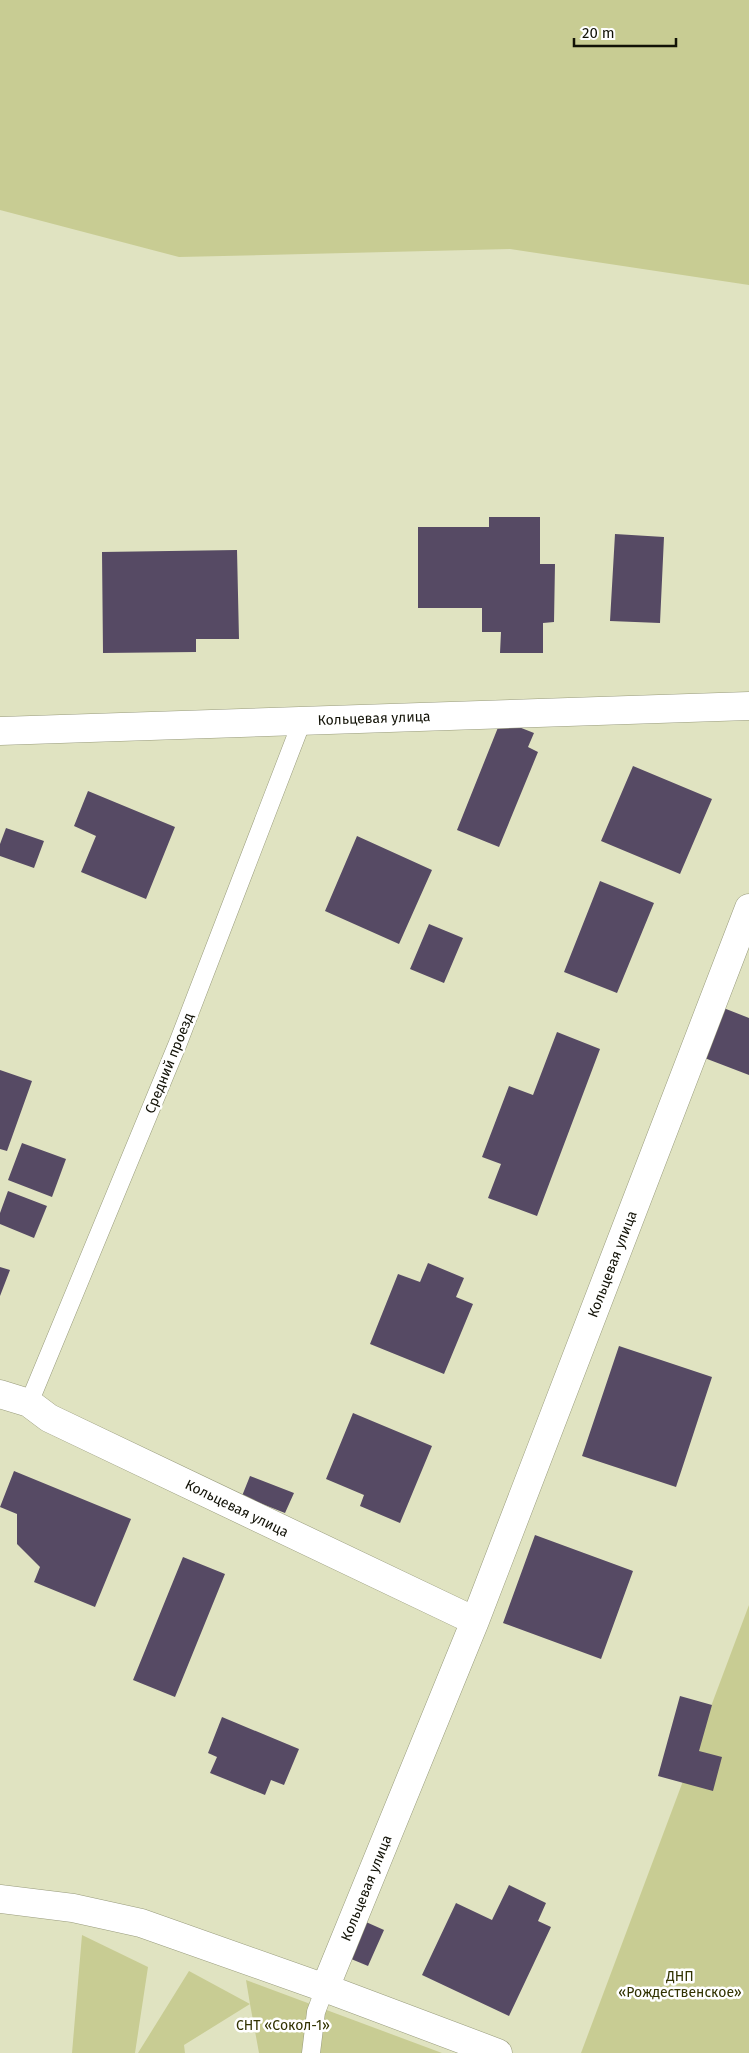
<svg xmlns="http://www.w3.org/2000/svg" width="749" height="2053" font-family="'Fira Sans',sans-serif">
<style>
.green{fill:#c8cc93}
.building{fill:#564a64}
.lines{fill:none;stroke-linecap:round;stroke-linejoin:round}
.service-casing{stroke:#989b7c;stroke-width:19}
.minor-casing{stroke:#989b7c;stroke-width:29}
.service{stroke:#fff;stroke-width:18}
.minor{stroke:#fff;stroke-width:28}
.labels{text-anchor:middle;stroke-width:5;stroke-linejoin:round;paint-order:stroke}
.street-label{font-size:14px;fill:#121207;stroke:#fff}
.park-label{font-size:14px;fill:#313200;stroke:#fff}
</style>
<rect width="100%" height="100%" fill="#e0e3c1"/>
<path class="green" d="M0,0H749V285L510,249L179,257L0,210Z
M749,1605V2053H581Z
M82,1935L148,1967L135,2053H72Z
M189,1971L250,2004L246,1980L442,2053H259L250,2004L184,2045L185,2053H138Z"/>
<path class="building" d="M489,517H540V564H555L554,622L543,623V653H500L501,632H482V608H418V527H489Z
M615,534L664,537L660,623L610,621Z
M237,550L239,639H196V652L103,653L102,552Z
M501,720L534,733L528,747L538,752L499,847L457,830Z
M633,766L712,799L680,874L601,841Z
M88,791L175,827L146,899L81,872L96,836L74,826Z
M6,828L44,841L34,868L0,856V844Z
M357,836L432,870L399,944L325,911Z
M600,881L654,903L617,993L564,972Z
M429,924L463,938L444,983L410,969Z
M721,1007L749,1018V1075L702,1057Z
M557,1032L600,1049L537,1216L488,1198L501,1164L482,1157L509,1086L533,1095Z
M0,1070L32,1081L7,1151L0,1149Z
M22,1143L66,1159L52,1197L8,1180Z
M8,1191L47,1206L34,1238L0,1224V1213Z
M428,1263L464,1278L456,1297L473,1304L444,1374L370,1344L398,1274L420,1282Z
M0,1267L10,1270L0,1296Z
M619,1346L712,1377L676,1487L582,1456Z
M353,1413L432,1446L400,1523L360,1506L364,1495L326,1479Z
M14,1471L131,1519L95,1607L34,1582L40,1567L17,1544V1514L0,1507Z
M250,1476L294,1493L285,1513L242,1496Z
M535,1535L633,1571L601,1659L503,1623Z
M183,1557L225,1574L175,1697L133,1680Z
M680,1696L712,1705L699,1751L722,1757L713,1791L658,1776Z
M222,1717L299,1749L284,1785L271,1780L265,1795L210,1773L217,1757L208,1753Z
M509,1885L546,1903L538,1921L551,1927L509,2016L422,1975L456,1903L492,1920Z
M348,1914L384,1930L368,1966L332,1951Z"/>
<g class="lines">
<g class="service-casing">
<path id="service" d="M29,1403L178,1043L302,721
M311,2053L316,2012L325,1988"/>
</g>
<g class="minor-casing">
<path id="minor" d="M0,731L749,706
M0,1394L29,1403L49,1418L475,1621
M0,1899L73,1908L141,1923L325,1988L498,2053
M325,1988L475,1621L749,908"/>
</g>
<use href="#service" class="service"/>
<use href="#minor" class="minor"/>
</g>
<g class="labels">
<g class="street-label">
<text transform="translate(374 718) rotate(-2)" y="5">Кольцевая улица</text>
<text transform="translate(169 1063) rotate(-68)" y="5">Средний проезд</text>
<text transform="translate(612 1264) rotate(-69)" y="5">Кольцевая улица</text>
<text transform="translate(237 1508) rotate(26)" y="5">Кольцевая улица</text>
<text transform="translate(366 1888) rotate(-68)" y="5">Кольцевая улица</text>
</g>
<g class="park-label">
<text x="680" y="1981">ДНП<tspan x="680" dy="16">«Рождественское»</tspan></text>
<text x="283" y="2030">СНТ «Сокол-1»</text>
</g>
</g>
<path d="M574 38v8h102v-8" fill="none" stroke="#121207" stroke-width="2.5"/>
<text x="582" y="38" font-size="15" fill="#121207" stroke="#ffffff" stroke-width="4" paint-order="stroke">20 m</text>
</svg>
